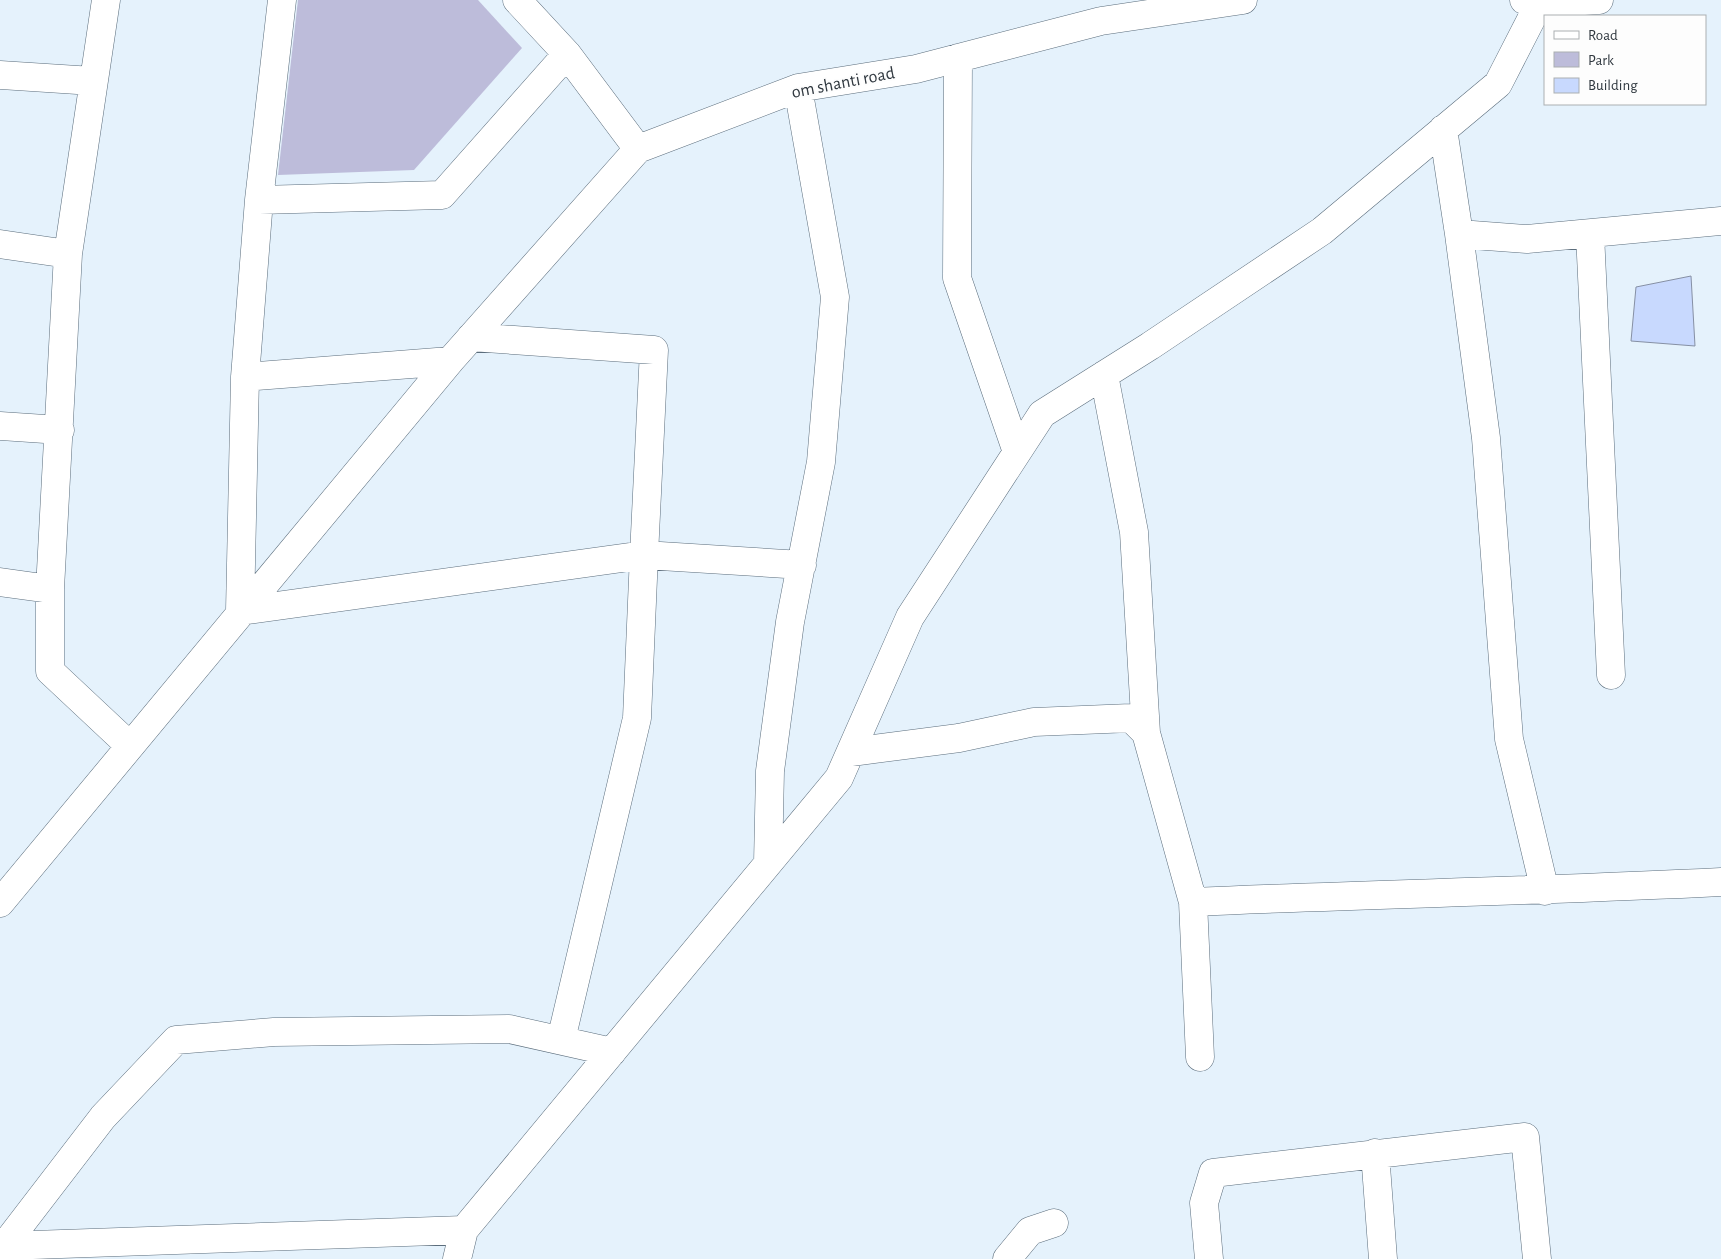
<svg xmlns="http://www.w3.org/2000/svg" width="1721" height="1259" font-family="'Alegreya Sans',sans-serif">
<style>
.green{fill:#bdbcda}
.building{fill:#c8d9fe;stroke:#8690a4}
.lines{fill:none;stroke-linecap:round;stroke-linejoin:round}
.minor-casing{stroke:#5b6d7c;stroke-width:29}
.minor{stroke:#fff;stroke-width:28}
.labels{text-anchor:middle;stroke-width:4;stroke-linejoin:round;paint-order:stroke}
.street-label{font-size:18px;fill:#313940;stroke:#fdfdfd}
</style>
<rect width="100%" height="100%" fill="#e5f2fc"/>
<path class="green" d="M298,0H478L522,48L414,170L278,175Z"/>
<path class="building" d="M1691,276L1695,346L1631,341L1636,287Z"/>
<g class="lines">
<g class="minor-casing">
<path id="minor" d="M282,0L259,200L442,195L567,54
M517,0L567,54L638,149L798,88L916,69L1101,21L1243,0
M1524,0L1539,4L1599,0
M958,58L957,278L1017,452
M0,75L93,81
M1443,129L1459,234L1527,239L1721,221
M259,200L245,377L240,611L644,555L654,350L471,337
M1459,234L1486,438L1509,739L1545,891
M1590,234L1611,675
M0,244L68,254
M1104,375L1134,532L1146,733
M245,377L450,361
M0,426L60,430
M0,582L50,589L68,254L106,0
M50,589V671L130,746
M851,752L959,738L1034,722L1131,718L1146,733L1193,902C1369,894 1545,891 1721,882
M768,863L770,771L790,622L821,462L835,297L798,88
M1193,902L1200,1057
M0,903L450,361L638,149
M561,1040L637,718L644,555L802,565
M1375,1153L1383,1259
M0,1244L4,1246L464,1230L839,778L910,617L1042,414L1150,346L1322,231L1498,84L1539,4
M4,1246L103,1117L176,1040L274,1032L509,1029L612,1052
M457,1259L464,1230
M1007,1259L1030,1231L1054,1223
M1209,1259L1204,1203L1213,1173L1525,1137L1537,1259"/>
</g>
<use href="#minor" class="minor"/>
</g>
<g class="labels">
<g class="street-label">
<text transform="translate(843 82) rotate(-11)" y="6">om shanti road</text>
</g>
</g>
<rect x="1544" y="15" width="162" height="90" fill="#fdfdfd" stroke="#abafb1"/>
<rect x="1554" y="31" width="25" height="8" fill="#ffffff" stroke="#abafb1"/>
<text x="1588" y="40" font-size="15" fill="#313940">Road</text>
<rect x="1554" y="52" width="25" height="15" fill="#bdbcda" stroke="#abafb1"/>
<text x="1588" y="65" font-size="15" fill="#313940">Park</text>
<rect x="1554" y="78" width="25" height="15" fill="#c8d9fe" stroke="#abafb1"/>
<text x="1588" y="90" font-size="15" fill="#313940">Building</text>
</svg>
